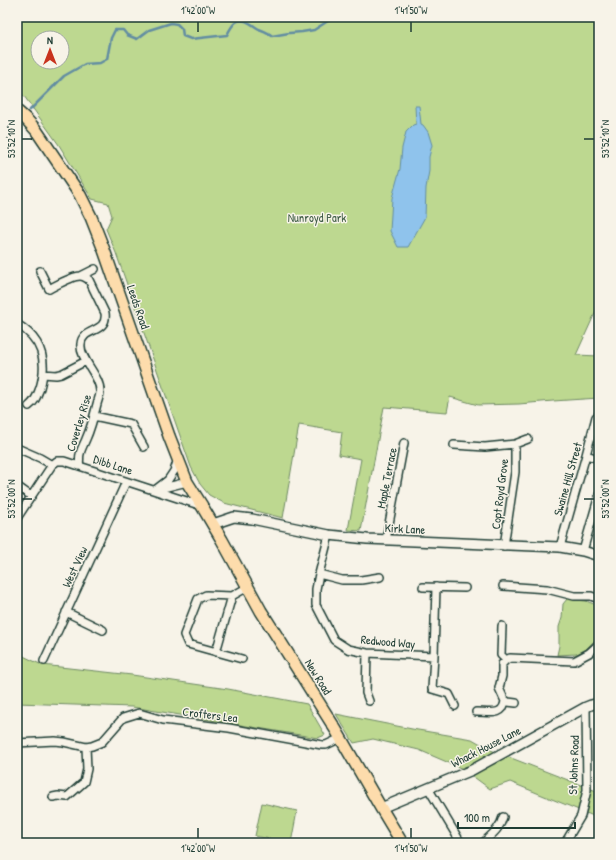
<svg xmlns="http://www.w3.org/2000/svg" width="616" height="860" font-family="'Patrick Hand',sans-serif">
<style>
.green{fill:#bdd890;stroke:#6e8a62;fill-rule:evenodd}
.water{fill:#8fc3ec;stroke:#628da2}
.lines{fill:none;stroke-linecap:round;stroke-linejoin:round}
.stream{stroke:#628da2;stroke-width:2.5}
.minor-casing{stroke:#1f3d34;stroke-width:10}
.tertiary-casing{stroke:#1f3d34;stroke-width:12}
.primary-casing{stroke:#1f3d34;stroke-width:14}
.minor{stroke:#f7f3e8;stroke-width:7}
.tertiary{stroke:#f7f3e8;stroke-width:9}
.primary{stroke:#fddcac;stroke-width:11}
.ticks{fill:none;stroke:#1f3d34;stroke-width:1.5}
.labels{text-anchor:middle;stroke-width:3;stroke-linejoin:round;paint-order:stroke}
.park-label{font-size:12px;fill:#3f5c46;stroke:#f7f3e8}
.street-label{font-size:12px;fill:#1f3d34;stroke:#f7f3e8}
.neatline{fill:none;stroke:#1f3d34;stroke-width:1.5}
.ticks-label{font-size:10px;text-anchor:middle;fill:#1f3d34}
</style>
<rect width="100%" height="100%" fill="#f7f3e8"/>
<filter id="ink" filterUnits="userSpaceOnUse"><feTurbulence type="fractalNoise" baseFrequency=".025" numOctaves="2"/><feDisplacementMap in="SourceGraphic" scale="8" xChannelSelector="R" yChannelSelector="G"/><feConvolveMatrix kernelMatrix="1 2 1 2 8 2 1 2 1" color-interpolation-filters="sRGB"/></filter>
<g filter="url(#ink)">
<path class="green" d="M17,17H599V311H596L576,355L599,356V398L553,401L519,404L478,405L450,397L447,412L384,407L361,531L348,530L361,459L339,455L342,432L299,425L283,518L224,503L209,495L200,484L191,467L116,253L106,229L112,216L108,203L92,199L59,145L24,96L17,92ZM38,38H62V62H38Z
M567,599L586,601L599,606V628L598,636L595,640L585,650L577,654L557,655L559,646V627L562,618L563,604Z
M17,653L42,665L132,675L228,689L307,704L325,735L318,738L132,707L17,703Z
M336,714L412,729L472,739L493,751L599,792V821L596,817L510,782L490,789L463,769L419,750L373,739L354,743Z
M262,803L297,811L291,843L255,836Z"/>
<path class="water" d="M415,106H419L421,124L423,125L428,132L432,145L429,157V171L426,188L425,217L408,247H398L390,231L392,198L400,169L402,148L406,132L413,125L416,124Z"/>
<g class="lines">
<path class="stream" d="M30,110L64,76L85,64L100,63L107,59L111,38L115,30H123L127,35L137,39L149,30L171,23L177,24L182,29L183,36L191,39L227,35C229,31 232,25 236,22C244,17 252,25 259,29C264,31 268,32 272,36L289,33L302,32L314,30L334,17"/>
<g class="minor-casing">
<path id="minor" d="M40,271L49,289C57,285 72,276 80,276C84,276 86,278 89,280L105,313C108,334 82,327 81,344C79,359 101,376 100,392C100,396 98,400 97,404C94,416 91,428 86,439C84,444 81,449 80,454C79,457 80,462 79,466
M81,276L95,269
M17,324C42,339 48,360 40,388C37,395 36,401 29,406
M43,374L56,375L61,374L86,361
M94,416L131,424L144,447
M515,444L528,439
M454,445L485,447L515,444V472L504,546
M17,448L40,458L52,465
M586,455L599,459
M17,486L31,496
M159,489L187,482
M155,490L168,480L174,471L178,459
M17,518L52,465L57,461H64L202,506
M329,535L319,574L316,589V605L334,640L348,649L367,653L434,656
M386,540L404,443
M560,547L586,455L596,417
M583,551L599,495
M319,574L342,580H361L380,577
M503,586L547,589L574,596H591L599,599
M423,587L465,588
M436,587L434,656L432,689L449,694L455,706
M232,596L206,595L198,599L184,635L188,644L242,659
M66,612L103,630
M502,626L501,655L506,660
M216,652L232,596L248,587
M367,653L366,693L369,701
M44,661L126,482
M516,703L508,702L504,699L499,688L502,676V664L506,660L510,658L574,661L589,653L599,644
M476,712C489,712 504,717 505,700
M17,743L55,741L64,742L86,747L92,746L102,742L123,718L139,713L163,720L229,728L322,745H326L341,738
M428,788L461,843
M53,797L58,796L67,797L84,782L87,769L86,747
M483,843C491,835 500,829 503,817
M565,843L581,816L587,790L586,707"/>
</g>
<g class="tertiary-casing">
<path id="tertiary" d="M213,524L234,517L252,519L329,535L367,539L560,547L583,551L599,556
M381,808L472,770L586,707L591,705L599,703"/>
</g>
<g class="primary-casing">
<path id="primary" d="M17,111L26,119L36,130L80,195L91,217L104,250L169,436L187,482L202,506L222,540L261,611L336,730L381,808L402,843"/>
</g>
<use href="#minor" class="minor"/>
<use href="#tertiary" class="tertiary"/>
<use href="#primary" class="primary"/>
</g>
</g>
<path class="ticks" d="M198,22V32M411,22V32M22,139H32M584,139H594M22,499H32M584,499H594M198,828V838M411,828V838"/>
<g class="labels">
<g class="park-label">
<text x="317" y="222">Nunroyd Park</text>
</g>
<g class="street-label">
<text transform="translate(138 307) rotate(71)" y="4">Leeds Road</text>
<text transform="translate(79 423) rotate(-73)" y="4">Coverley Rise</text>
<text transform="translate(113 465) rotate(18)" y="4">Dibb Lane</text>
<text transform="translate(387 478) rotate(-79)" y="4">Maple Terrace</text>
<text transform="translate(568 479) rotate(-74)" y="4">Swaine Hill Street</text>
<text transform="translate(500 494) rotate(-83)" y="4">Copt Royd Grove</text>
<text transform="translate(405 529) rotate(3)" y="4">Kirk Lane</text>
<text transform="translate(75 567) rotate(-65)" y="4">West View</text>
<text transform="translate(388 642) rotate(5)" y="4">Redwood Way</text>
<text transform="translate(318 677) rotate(58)" y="4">New Road</text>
<text transform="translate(210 715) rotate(7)" y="4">Crofters Lea</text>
<text transform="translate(486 747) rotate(-27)" y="4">Whack House Lane</text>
<text transform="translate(574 765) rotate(-88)" y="4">St Johns Road</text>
</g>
</g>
<rect width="616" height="860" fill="none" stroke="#f7f3e8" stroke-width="44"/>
<g transform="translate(50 50)"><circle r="19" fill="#f7f3e8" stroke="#a1aaa0"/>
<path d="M0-3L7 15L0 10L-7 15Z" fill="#c8321e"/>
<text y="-6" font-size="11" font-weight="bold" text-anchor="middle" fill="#1f3d34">N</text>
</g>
<path d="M458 822v6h117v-6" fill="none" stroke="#1f3d34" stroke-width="2"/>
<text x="464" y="822" font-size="12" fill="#1f3d34" stroke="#f7f3e8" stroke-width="3" paint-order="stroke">100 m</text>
<rect x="22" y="22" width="572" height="816" class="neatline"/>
<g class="ticks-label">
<text x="198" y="14">1°42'00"W</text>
<text x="411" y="14">1°41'50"W</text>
<text transform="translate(11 139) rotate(-90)" y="4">53°52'10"N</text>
<text transform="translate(605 139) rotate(-90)" y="4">53°52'10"N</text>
<text transform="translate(11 499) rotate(-90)" y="4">53°52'00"N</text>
<text transform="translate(605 499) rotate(-90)" y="4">53°52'00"N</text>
<text x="198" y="852">1°42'00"W</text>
<text x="411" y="852">1°41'50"W</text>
</g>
</svg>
